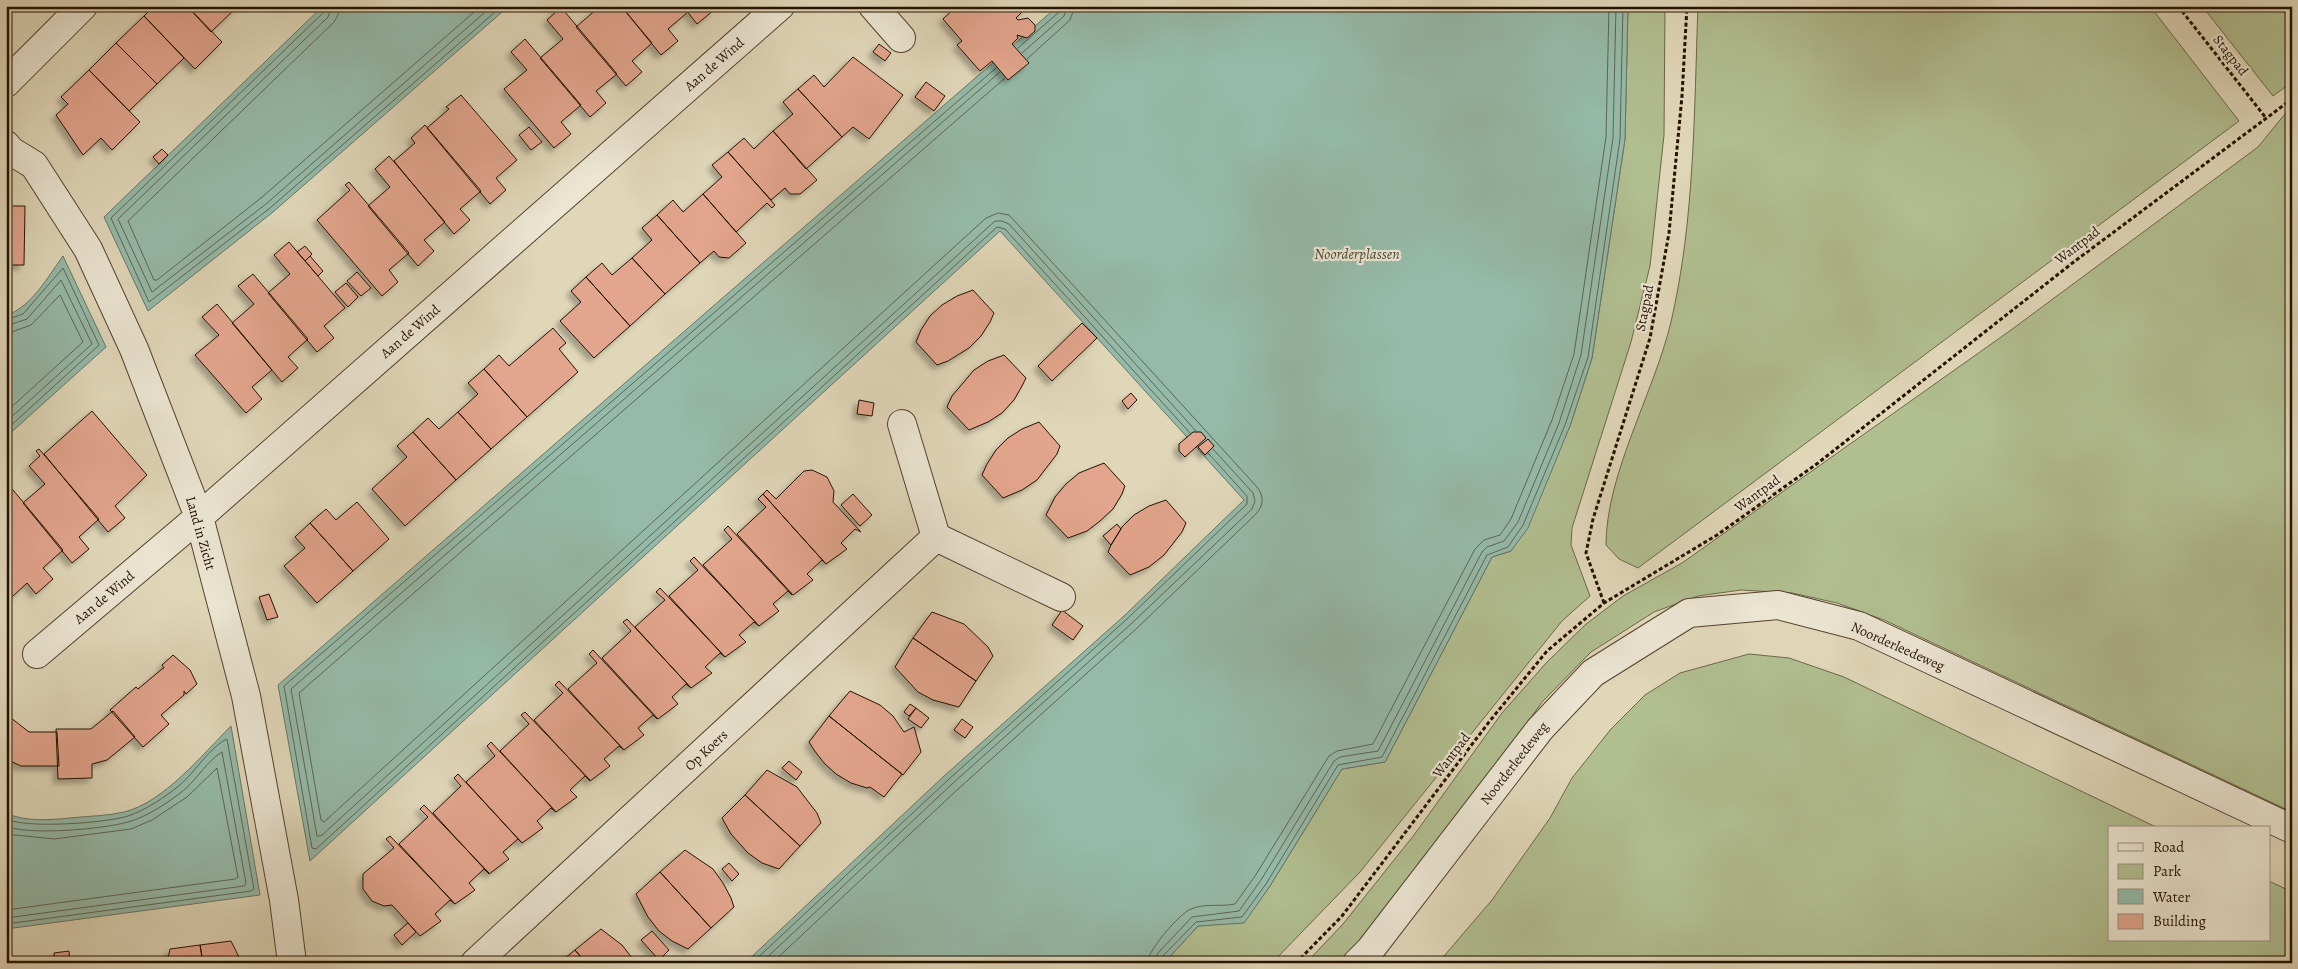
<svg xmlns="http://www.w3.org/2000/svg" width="2298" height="969" font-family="Alegreya,serif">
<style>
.green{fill:#b1be90;stroke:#6a6848}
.water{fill:#95baa9;stroke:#687665}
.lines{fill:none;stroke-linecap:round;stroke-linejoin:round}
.shore{stroke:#5c6654;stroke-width:1}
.building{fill:#e2a58d;stroke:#241100;filter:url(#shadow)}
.minor-casing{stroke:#53422e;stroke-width:30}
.path{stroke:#241100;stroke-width:3;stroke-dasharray:4 2.5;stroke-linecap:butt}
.minor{stroke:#ebe5d2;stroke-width:28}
.labels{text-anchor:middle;stroke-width:4.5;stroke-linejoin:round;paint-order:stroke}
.street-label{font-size:14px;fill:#241100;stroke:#ebe5d2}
.water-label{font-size:15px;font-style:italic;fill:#4c4c3b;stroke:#ebe5d2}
</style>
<defs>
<filter id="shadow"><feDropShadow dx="-4.5" dy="4.5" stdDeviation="2.5" flood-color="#0004"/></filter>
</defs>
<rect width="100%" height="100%" fill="#e0d7b9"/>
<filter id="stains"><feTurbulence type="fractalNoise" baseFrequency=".004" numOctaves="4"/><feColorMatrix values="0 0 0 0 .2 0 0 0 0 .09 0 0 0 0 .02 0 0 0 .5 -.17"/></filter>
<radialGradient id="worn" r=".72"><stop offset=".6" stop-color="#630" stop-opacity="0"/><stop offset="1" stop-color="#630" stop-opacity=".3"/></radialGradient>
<path class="green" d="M1628,6H1665L1664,135L1650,266L1631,342L1572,528L1571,545L1590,596L1562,621L1360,872L1272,963H1164L1198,926L1244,922L1270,886L1342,769L1385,762L1492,557L1511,551L1570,426L1592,358L1625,139Z
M1698,6H2150L2239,121L1638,568L1619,559L1606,545C1606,474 1654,393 1671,322C1695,219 1694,111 1698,6Z
M2202,6H2292V82L2273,96Z
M2292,109V812L1884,620L1837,603L1792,593L1741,590L1698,596L1654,612L1591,652L1543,701L1383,917L1340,963H1306L1343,924L1414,835L1502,713L1547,662L1585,625L1623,596L1682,563L2011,330L2258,147L2285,114Z
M1749,654L1789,658L1844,677L2158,828H2109V940H2269V881L2292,892V963H1438L1492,900L1550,818L1572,778L1611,729L1645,695L1680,673Z"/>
<path class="water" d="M323,6H509L273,212L148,311L104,217Z
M1058,6H1628L1625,139L1592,358L1570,426L1528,528L1511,551L1492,557L1385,762L1342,769L1270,886L1244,923L1198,926L1164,963H745L944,776L1124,616L1244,500L1000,231L310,861L278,685Z
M63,256L106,347L6,437V316C33,305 47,278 63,256Z
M231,726L260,895L6,929V813C25,822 50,820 70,818C88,816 107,816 124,812C163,803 203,754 231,726Z"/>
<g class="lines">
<path class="shore" d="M326,6L324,12L111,218L149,302L270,208L502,6
M332,6L328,17L118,219L152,292L266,204L492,6
M340,6L338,15L334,22L128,221L154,280H157L261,198L481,6
M1018,48L1059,12L1061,6
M1022,53L1064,16L1067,6
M1027,59L1070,20L1075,6
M996,68L284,686L312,848L316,849L997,227L1005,229L1190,433
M1000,72L291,689L317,836H321L995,221H1002L1009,224L1196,431
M6,320L23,314L63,268L99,345L6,430
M6,326L27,319L61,280L92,344L6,422
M6,334L31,325L60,295L83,342L6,412
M6,819C26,829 106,823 128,816C146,810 165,797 180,785C194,773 211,746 227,739L254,889L251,891L6,924
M6,826C27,836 104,829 128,822C147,817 169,802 184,790C197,779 208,760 222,752L246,883L244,886L6,918
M6,834L54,839L131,829L152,820L187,797L217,768L238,877L235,879L6,910
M752,963L948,780L1127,619L1247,504V496L1208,453
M761,963L952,784L1131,624L1252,509L1255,501L1253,493L1213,449
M772,963L957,790L1136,629L1256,514C1264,505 1264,496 1257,487L1009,215L998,213L986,218L324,822L321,820L299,693L1005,78
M1147,963C1148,950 1179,914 1191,909C1204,903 1221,907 1235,904L1255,876L1329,756L1337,751L1373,744L1475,549L1484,540L1500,535L1511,519L1552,420L1574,354L1606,137L1609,6
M1155,963L1158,953L1192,917L1239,911L1261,880L1334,761L1340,757L1378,751L1482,552L1487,547L1504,541L1518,522L1559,423L1581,355L1613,138L1616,6
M1161,963L1162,957L1196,922L1242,917L1266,884L1338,765L1382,757L1487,555L1508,547L1523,525L1565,425L1588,357L1620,139L1623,6"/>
</g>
<path class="building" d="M154,6H187L222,42L195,69L144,16Z
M187,6H238L211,32Z
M553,6H560L617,74L596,91L606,103L590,117L540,58L563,39L547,20L557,11Z
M596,6H621L652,43L632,61L642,72L626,86L576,27L598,8Z
M621,6H683L688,12L668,29L678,41L661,55Z
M683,6H711L714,10L697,24Z
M957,6H1028L1016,18L1018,20L1028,18L1035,25V31L1027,38L1017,35L1018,38L1012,44L1029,63L1008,80L992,61L980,71L957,45L962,41L943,19Z
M144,16L184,58L157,84L116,43Z
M525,39L581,105L561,122L571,134L554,148L504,89L527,70L511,52Z
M116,43L157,84L129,111L89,70Z
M879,44L891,53L885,61L873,52Z
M853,57L903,95L869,139L853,127L842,137L798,89L814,75L824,87Z
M89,70L140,122L112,150L101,138L83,155L56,115L68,104L61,97Z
M926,82L945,96L934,111L915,97Z
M798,89L842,137L806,169L773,131L793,114L783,102Z
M461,95L517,160L496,178L506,190L490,204L427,128L449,109L446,107Z
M425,125L481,191L460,209L470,220L454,234L394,161L415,143L411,138Z
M529,127L542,142L531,150L519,135Z
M773,131L817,180L800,194H790L785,188L771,200L728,152L744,138L754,149Z
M162,149L168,155L159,164L153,157Z
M728,152L775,205L772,208L767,203L736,232L703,194L722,177L712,165Z
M389,156L445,222L424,240L434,251L418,266L368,206L390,187L375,169Z
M349,182L409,253L389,270L398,282L382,296L317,220L350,190L345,185Z
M703,194L746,243L729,258L719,257L714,251L700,263L657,215L673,200L683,212Z
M6,206H25L24,265H6Z
M657,215L700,263L665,294L632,258L652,240L642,228Z
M289,242L345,308L324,326L334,338L317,352L268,293L290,274L274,255Z
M305,246L312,254L305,261L297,252Z
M310,256L323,271L318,276L305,261Z
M632,258L665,294L630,326L586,277L602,263L612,275Z
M357,272L371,288L361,296L347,281Z
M253,274L308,339L288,357L298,368L282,382L232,323L254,304L238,286Z
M586,277L630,326L594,358L560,321L581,302L571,291Z
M346,283L358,297L348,307L335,292Z
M973,290L994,313L990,322L981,336L969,348L948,361L937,365L916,342L921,330L930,316L942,305L957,296Z
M217,304L272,370L252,387L262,399L246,413L195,355L219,335L202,317Z
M1082,323L1097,338L1052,381L1038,366Z
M553,328L566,343L559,349L578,372L527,417L484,369L499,355L509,366Z
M1004,355L1026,378L1022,386L1014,400L1002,413L988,422L969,430L947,407L952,396L974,370L988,361Z
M484,369L527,417L491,449L458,412L478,394L468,383Z
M1131,393L1137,400L1128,409L1122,401Z
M859,400L874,403L872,416L857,414Z
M92,411L147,475L115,506L125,518L108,532L44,454Z
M458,412L491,449L456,480L413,432L428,418L439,429Z
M1039,422L1060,446L1057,454L1037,480L1022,490L1003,498L982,475L987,464L996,450L1008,438L1022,429Z
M413,432L456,480L405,526L372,489L407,457L397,446Z
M1193,432H1201L1206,438L1185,457L1179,451V444Z
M1208,439L1214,446L1205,455L1198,447Z
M39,449L99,519L79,537L89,549L72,563L23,503L45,484L29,466L40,456L36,451Z
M1104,463L1125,486L1122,494L1113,509L1100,521L1087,531L1068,538L1046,515L1055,497L1066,484L1079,473Z
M812,470L827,477L834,491L833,502L861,532L855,529L841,543L847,549L826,564L763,494L767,490L776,499L804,471Z
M8,484L63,550L43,568L53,579L36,594L27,583L12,597L6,591V518L9,515L6,512Z
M763,494L826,564L822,560L807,574L813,580L793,595L737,534L766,507L758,499Z
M853,494L872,515L860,526L841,505Z
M1166,500L1186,523L1182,532L1164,555L1149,567L1130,575L1108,552L1111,545L1122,527L1134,515L1149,506Z
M357,502L389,539L353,571L310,523L326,509L336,520Z
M310,523L353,571L317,603L284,566L305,548L295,537Z
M1117,524L1121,529L1111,545L1103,536Z
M728,526L792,595L788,591L773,604L779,611L759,626L703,565L732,539L724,530Z
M694,557L759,626L754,622L739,635L746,642L725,657L669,596L698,570L690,561Z
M660,588L725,657L720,653L705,667L712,673L691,688L635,627L665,600L656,592Z
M269,594L278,617L267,620L259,597Z
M1062,610L1083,626L1073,640L1052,625Z
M932,612L964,624L988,647L993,656L976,681L913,638Z
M627,619L691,688L686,684L672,697L678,704L658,719L602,658L631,631L623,622Z
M913,638L976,681L959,707L933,700L918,692L895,667Z
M593,650L657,719L653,715L638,728L644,735L624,750L568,689L597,663L589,654Z
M173,655L190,670L197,684L186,694L184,691V695L161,715L169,724L143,747L110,710L136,687L138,689L162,669L164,668L162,665Z
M559,681L624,750L619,746L604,759L610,766L590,781L534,720L563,693L555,685Z
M850,691L880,705L893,716L904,732L914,727L921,752L903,775L829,716Z
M910,704L916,708L909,716L904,712Z
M916,708L929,718L921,728L908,719Z
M113,711L135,737L107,760L92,764V778L58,779L56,729H91Z
M525,712L590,780L585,776L570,790L577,797L556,812L500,751L529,724L521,715Z
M6,714L29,732H57L59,766H21L8,760L6,762Z
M829,716L902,774L884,797L870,787L867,788L851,783L836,774L824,763L814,750L809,742Z
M962,719L973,727L965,738L954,730Z
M491,742L556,812L551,808L537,821L543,828L522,843L466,782L495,756L487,746Z
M789,761L802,772L796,780L782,768Z
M767,770L797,787L817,813L821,823L800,846L745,795Z
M458,774L522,843L518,839L503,852L509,859L489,874L433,813L461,786L454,778Z
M745,795L800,846L779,869L762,863L748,853L731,834L722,818Z
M424,805L489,873L484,869L469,883L475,890L455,904L399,844L428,817L420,809Z
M390,836L455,904L450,900L435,914L441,921L420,936L392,905L384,906L372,901L363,889V874L394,848L386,839Z
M685,850L713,869L723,883L731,898L734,907L711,928L660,872Z
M729,863L739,874L732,881L722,869Z
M660,872L711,928L688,949L672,941L659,931L648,917L636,894Z
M408,923L416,932L402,945L394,935Z
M601,929L622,945L636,963H586L575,950Z
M652,931L669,950L659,960L641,940Z
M231,941L242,963H203L200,945Z
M200,945L203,963H167L170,949Z
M575,950L586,963H559Z
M69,951L70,963H55L54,953Z"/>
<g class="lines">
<g class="minor-casing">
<path id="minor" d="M873,6L901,38
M6,83L83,6
M6,145L11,151L34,165L88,249L134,349L199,517L246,696L284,900L292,963
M902,424L936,537L1061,597
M37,654L199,517L780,6
M475,963L936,537
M1357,963L1370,950L1540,729L1593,673L1689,613L1778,605L1859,626L2292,829"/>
</g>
<path class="path" d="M2178,6L2266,118
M1604,603L1586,553L1593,519L1650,338L1669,233L1682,96L1687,6
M1296,963L1342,916L1489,722L1547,651L1604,603L1717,535L1818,463L2075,261L2292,99"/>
<use href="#minor" class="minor"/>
</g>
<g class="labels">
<g class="street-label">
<text transform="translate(2231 55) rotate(52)" y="5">Stagpad</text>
<text transform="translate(714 64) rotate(-41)" y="5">Aan de Wind</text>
<text transform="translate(2077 245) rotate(-37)" y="5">Wantpad</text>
<text transform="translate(1644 308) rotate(-79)" y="5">Stagpad</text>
<text transform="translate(410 331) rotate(-41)" y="5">Aan de Wind</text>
<text transform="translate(1757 493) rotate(-36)" y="5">Wantpad</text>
<text transform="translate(201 533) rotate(74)" y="5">Land in Zicht</text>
<text transform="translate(104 597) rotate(-40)" y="5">Aan de Wind</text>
<text transform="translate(1898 646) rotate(24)" y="5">Noorderleedeweg</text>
<text transform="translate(706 750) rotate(-43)" y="5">Op Koers</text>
<text transform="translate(1451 755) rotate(-53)" y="5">Wantpad</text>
<text transform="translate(1514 763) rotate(-52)" y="5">Noorderleedeweg</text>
</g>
<g class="water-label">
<text x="1357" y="259">Noorderplassen</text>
</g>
</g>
<rect width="2298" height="969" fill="none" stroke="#e0d7b9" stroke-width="25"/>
<rect x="8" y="8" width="2283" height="954" fill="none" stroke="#241100" stroke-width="2.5"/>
<rect x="12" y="12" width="2273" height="944" fill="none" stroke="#241100"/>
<rect x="2108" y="826" width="162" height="115" fill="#ebe5d2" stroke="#9b907e"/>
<rect x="2118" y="843" width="25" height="8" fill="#ebe5d2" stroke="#9b907e"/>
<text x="2153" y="852" font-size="15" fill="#241100">Road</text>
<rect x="2118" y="864" width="25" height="15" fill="#b1be90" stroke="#9b907e"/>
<text x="2153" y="876" font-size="15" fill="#241100">Park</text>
<rect x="2118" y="889" width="25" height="15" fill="#95baa9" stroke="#9b907e"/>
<text x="2153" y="902" font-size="15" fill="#241100">Water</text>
<rect x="2118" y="914" width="25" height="15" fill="#e2a58d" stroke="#9b907e"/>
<text x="2153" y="926" font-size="15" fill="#241100">Building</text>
<rect width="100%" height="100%" filter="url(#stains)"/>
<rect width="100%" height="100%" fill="url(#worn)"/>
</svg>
